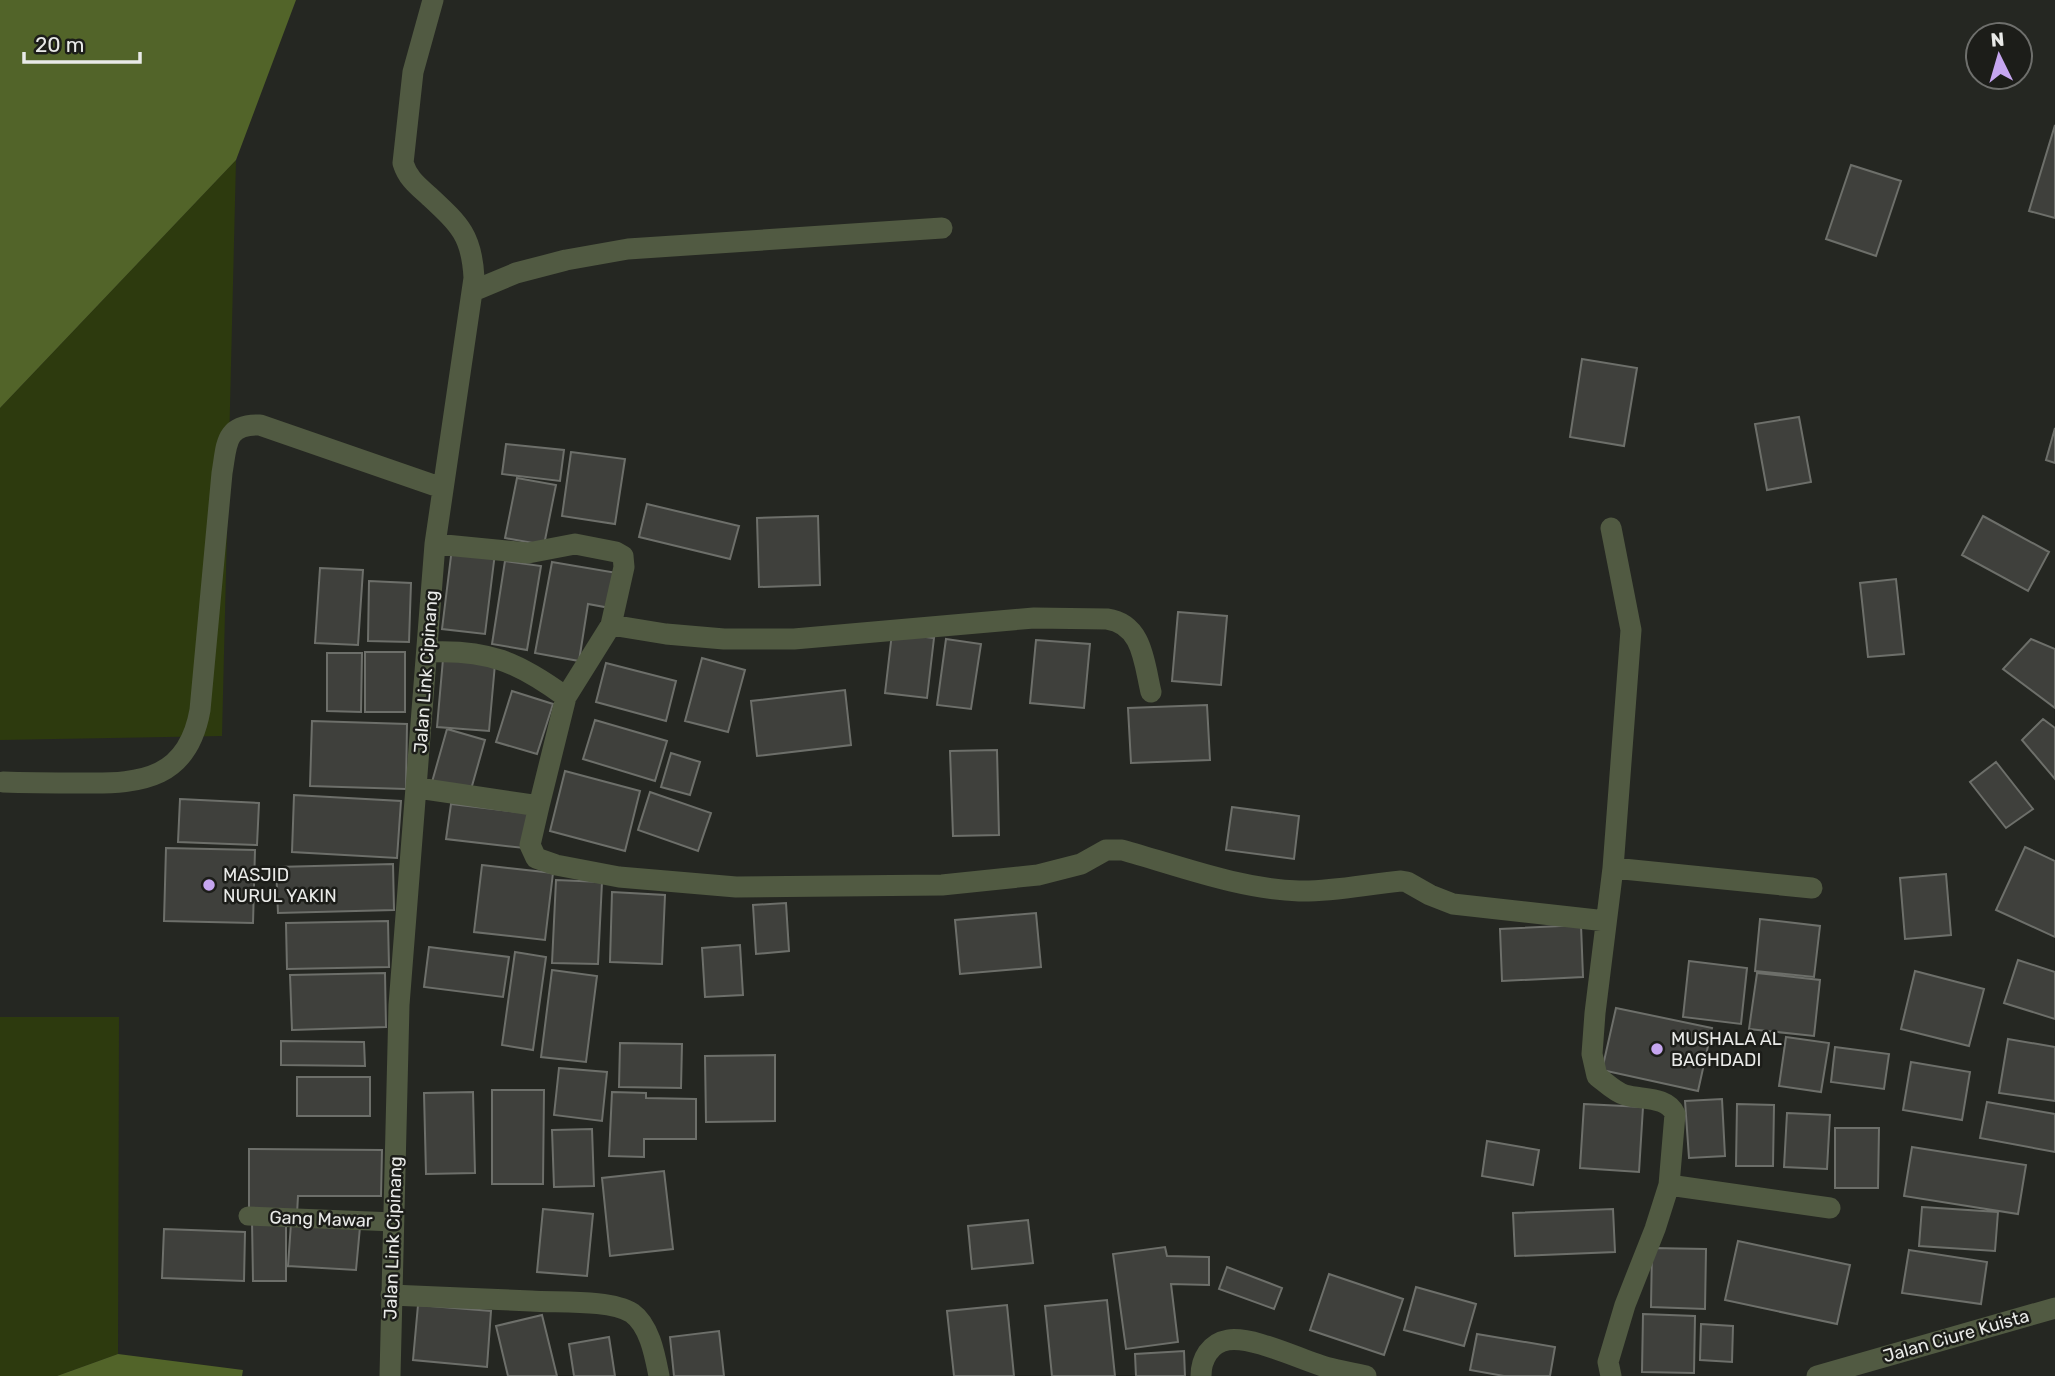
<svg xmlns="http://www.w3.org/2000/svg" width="2055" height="1376" font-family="Rubik,sans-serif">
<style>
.green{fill:#2d3a0e}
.forest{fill:#526429}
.building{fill:#3f403c;stroke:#6d6f6a;stroke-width:2}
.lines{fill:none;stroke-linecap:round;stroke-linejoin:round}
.lane{stroke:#515a42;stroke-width:19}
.street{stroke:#515a42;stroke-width:21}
.poi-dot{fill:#c6a6f0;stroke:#1c1d19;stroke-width:2.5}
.labels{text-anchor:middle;stroke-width:5;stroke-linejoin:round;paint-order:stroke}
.street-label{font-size:18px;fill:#e9eae8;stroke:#1c1d19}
.poi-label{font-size:18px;fill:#e9eae8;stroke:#1c1d19;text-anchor:start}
</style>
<rect width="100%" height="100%" fill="#252722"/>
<path class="green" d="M236,160L222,736L0,740V408Z
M0,1017H119L118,1354L57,1376H0Z"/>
<path class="forest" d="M0,0H296L236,160L0,408Z
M118,1354L243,1370L242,1376H57Z"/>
<path class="building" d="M2055,125V218L2029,211Z
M1851,165L1901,181L1876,256L1826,239Z
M1582,359L1637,368L1624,446L1570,437Z
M1799,417L1811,482L1767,490L1755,424Z
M2055,428V463L2046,460Z
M506,444L564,450L560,481L502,474Z
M571,452L625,459L615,524L562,516Z
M517,478L556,485L544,545L505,538Z
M647,504L739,526L730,559L639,537Z
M818,516L820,585L759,587L757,518Z
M1983,516L2049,552L2028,591L1962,555Z
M452,548L495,553L485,634L442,629Z
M505,561L541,566L527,650L492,644Z
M552,562L617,573L610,608L588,604L579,661L535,653Z
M320,568L363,570L358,645L315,643Z
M1896,579L1904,654L1868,657L1860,583Z
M369,581L411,583L409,642L368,641Z
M1178,612L1227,616L1221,685L1172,681Z
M892,633L934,638L927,698L885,693Z
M946,639L981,644L971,709L937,705Z
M2031,639L2055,649V708L2003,669Z
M1036,640L1090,644L1084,708L1030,703Z
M365,652H405V712H365Z
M327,653H362L361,712L327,711Z
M702,658L745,670L728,732L685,721Z
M443,659L495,664L489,731L437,727Z
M606,663L676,681L666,721L596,702Z
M845,690L851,745L757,756L751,701Z
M512,691L553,704L537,754L496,742Z
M1207,705L1210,760L1131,763L1128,708Z
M2043,719L2055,728V779L2022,740Z
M595,720L667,741L655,781L583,759Z
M312,721L407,724L406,789L310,786Z
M447,729L485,740L470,793L432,782Z
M997,750L999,835L953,836L950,751Z
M671,753L700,762L690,795L661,787Z
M1996,762L2033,809L2006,828L1970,782Z
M565,771L640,791L625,851L550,831Z
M650,792L711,813L698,851L638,830Z
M294,795L401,801L397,858L292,852Z
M180,799L259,803L257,845L178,842Z
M451,804L528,813L524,848L446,839Z
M1232,807L1299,816L1294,859L1226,850Z
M2025,847L2055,861V937L1996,910Z
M166,848L255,850L253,923L164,921Z
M393,864L394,910L278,913L276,867Z
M482,865L553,873L545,940L474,932Z
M1946,874L1951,935L1905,939L1900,878Z
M556,880L602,882L598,964L552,963Z
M612,892L665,895L662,964L610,962Z
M786,903L789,951L756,954L753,905Z
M1036,913L1041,967L960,974L955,920Z
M1760,919L1820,926L1814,977L1755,971Z
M388,921L389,967L287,969L286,923Z
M1581,925L1583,977L1502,981L1500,929Z
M740,945L743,995L705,997L702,948Z
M429,947L509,957L503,997L424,987Z
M515,952L546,957L533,1050L502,1045Z
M2018,960L2055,972V1019L2004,1003Z
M1689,961L1747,968L1741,1024L1683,1017Z
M552,970L597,976L586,1062L541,1057Z
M1915,971L1984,989L1969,1046L1901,1029Z
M385,973L386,1027L292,1030L290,975Z
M1757,973L1820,980L1814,1036L1749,1029Z
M1616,1008L1712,1028L1698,1091L1602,1070Z
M1786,1037L1829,1043L1821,1092L1779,1086Z
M2008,1039L2055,1047V1101L1999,1093Z
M281,1041L364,1042L365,1066L281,1065Z
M620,1043L682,1044L681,1088L619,1087Z
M1835,1047L1889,1054L1884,1089L1831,1082Z
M775,1055V1121L706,1122L705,1056Z
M1911,1062L1970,1072L1962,1120L1903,1110Z
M559,1068L607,1072L602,1121L554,1115Z
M297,1077H370V1116H297Z
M492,1090H544L543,1184H492Z
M473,1092L475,1173L426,1174L424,1093Z
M612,1092L646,1093V1098L696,1099V1139H644V1157L609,1156Z
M1722,1099L1725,1156L1689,1158L1685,1101Z
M1987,1102L2055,1114V1152L1980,1138Z
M1584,1104L1643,1107L1639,1172L1580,1168Z
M1737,1104L1774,1105L1773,1166H1736Z
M1787,1113L1830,1115L1827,1169L1784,1167Z
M1835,1128H1879L1878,1188H1835Z
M592,1129L594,1186L554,1187L552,1130Z
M1487,1141L1539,1150L1533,1185L1482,1176Z
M1912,1147L2026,1165L2018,1214L1904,1196Z
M249,1149L382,1150L381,1196H298L297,1214L249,1213Z
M664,1171L673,1249L610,1256L602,1178Z
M1922,1207L1998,1212L1995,1251L1919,1246Z
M543,1209L593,1214L587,1276L537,1272Z
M1613,1209L1615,1252L1515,1256L1513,1213Z
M252,1220H286V1281H253Z
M1028,1220L1033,1263L972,1269L968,1226Z
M291,1223L360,1227L356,1270L288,1266Z
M164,1229L245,1232L244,1281L162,1278Z
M1738,1241L1850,1265L1837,1324L1725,1300Z
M1165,1247L1167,1256L1209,1257V1285L1171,1284L1178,1342L1126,1349L1113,1254Z
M1652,1248L1706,1249L1705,1309L1651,1307Z
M1909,1250L1987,1262L1981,1304L1902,1293Z
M1227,1267L1282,1288L1274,1309L1219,1289Z
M1329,1274L1403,1299L1384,1355L1310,1330Z
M1416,1287L1476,1304L1464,1346L1404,1330Z
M1107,1300L1115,1376H1052L1045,1306Z
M418,1305L491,1311L487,1367L413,1360Z
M1007,1305L1014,1376H954L947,1311Z
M1643,1314L1695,1316L1694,1373L1642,1372Z
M542,1315L557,1376H508L496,1326Z
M1701,1324L1733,1326L1732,1362L1700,1360Z
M719,1331L724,1376H674L670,1337Z
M1477,1334L1555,1347L1550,1376H1504L1470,1370Z
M609,1337L615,1376H574L569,1344Z
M1184,1351L1185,1376H1136L1135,1354Z"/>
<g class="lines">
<path class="lane" d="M248,1216L394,1222"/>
<path class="street" d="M473,291L516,273L566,260L628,249L942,228
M1611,528L1631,630L1613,868L1595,1013L1592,1054L1597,1076C1605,1082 1615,1092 1625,1095C1642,1100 1667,1096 1675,1114L1669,1185L1655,1229L1625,1305L1608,1362L1611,1376
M435,544L528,553L575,544L616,552L623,556L624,567L611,625
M428,652C488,649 518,662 566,697
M3,782C30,783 57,783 84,783C143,784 188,778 200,710L222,473C227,445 224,424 260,425L442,488
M418,788L539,806L566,697L611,625L666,634L724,639H794L1034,618L1107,619C1143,624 1144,663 1151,692
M539,806L530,845L536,858L556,865L619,877L736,887L942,885L1038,875L1081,864L1106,850H1122C1180,866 1239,889 1299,891C1333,892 1367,884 1401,881L1407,882L1430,895L1453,904L1606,921
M1613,868L1812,888
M1669,1185L1830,1208
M391,1295C438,1297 484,1299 531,1301C557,1303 610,1299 632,1313C650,1326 655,1356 659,1376
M390,1376L399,1005L435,544L474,278C472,236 460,225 430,197C418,186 408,179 403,163L413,72L433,0
M1201,1376C1201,1359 1210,1343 1228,1340C1254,1336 1303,1361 1329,1368C1341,1371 1354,1373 1366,1376
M1817,1376L2055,1308"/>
</g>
<g class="poi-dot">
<circle cx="209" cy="885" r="7"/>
<circle cx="1657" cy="1049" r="7"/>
</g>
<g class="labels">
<g class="street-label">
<text transform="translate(426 672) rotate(-86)" y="6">Jalan Link Cipinang</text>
<text transform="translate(321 1219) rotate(2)" y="6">Gang Mawar</text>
<text transform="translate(393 1238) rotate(-88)" y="6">Jalan Link Cipinang</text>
<text transform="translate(1956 1336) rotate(-16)" y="6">Jalan Ciure Kuista</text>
</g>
<g class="poi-label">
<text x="223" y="881">MASJID<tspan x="223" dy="21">NURUL YAKIN</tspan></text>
<text x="1671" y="1045">MUSHALA AL<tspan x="1671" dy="21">BAGHDADI</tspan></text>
</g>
</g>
<g transform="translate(1999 56) rotate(355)"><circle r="33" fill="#1c1d19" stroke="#6e6f6c" stroke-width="2"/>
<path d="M0-5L12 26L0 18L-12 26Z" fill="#c6a6f0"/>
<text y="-10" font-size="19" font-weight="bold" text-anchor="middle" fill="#e9eae8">N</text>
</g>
<path d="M24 52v10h116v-10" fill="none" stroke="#e9eae8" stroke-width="3.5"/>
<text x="35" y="52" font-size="21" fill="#e9eae8" stroke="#1c1d19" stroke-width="5" paint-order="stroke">20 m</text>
</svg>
